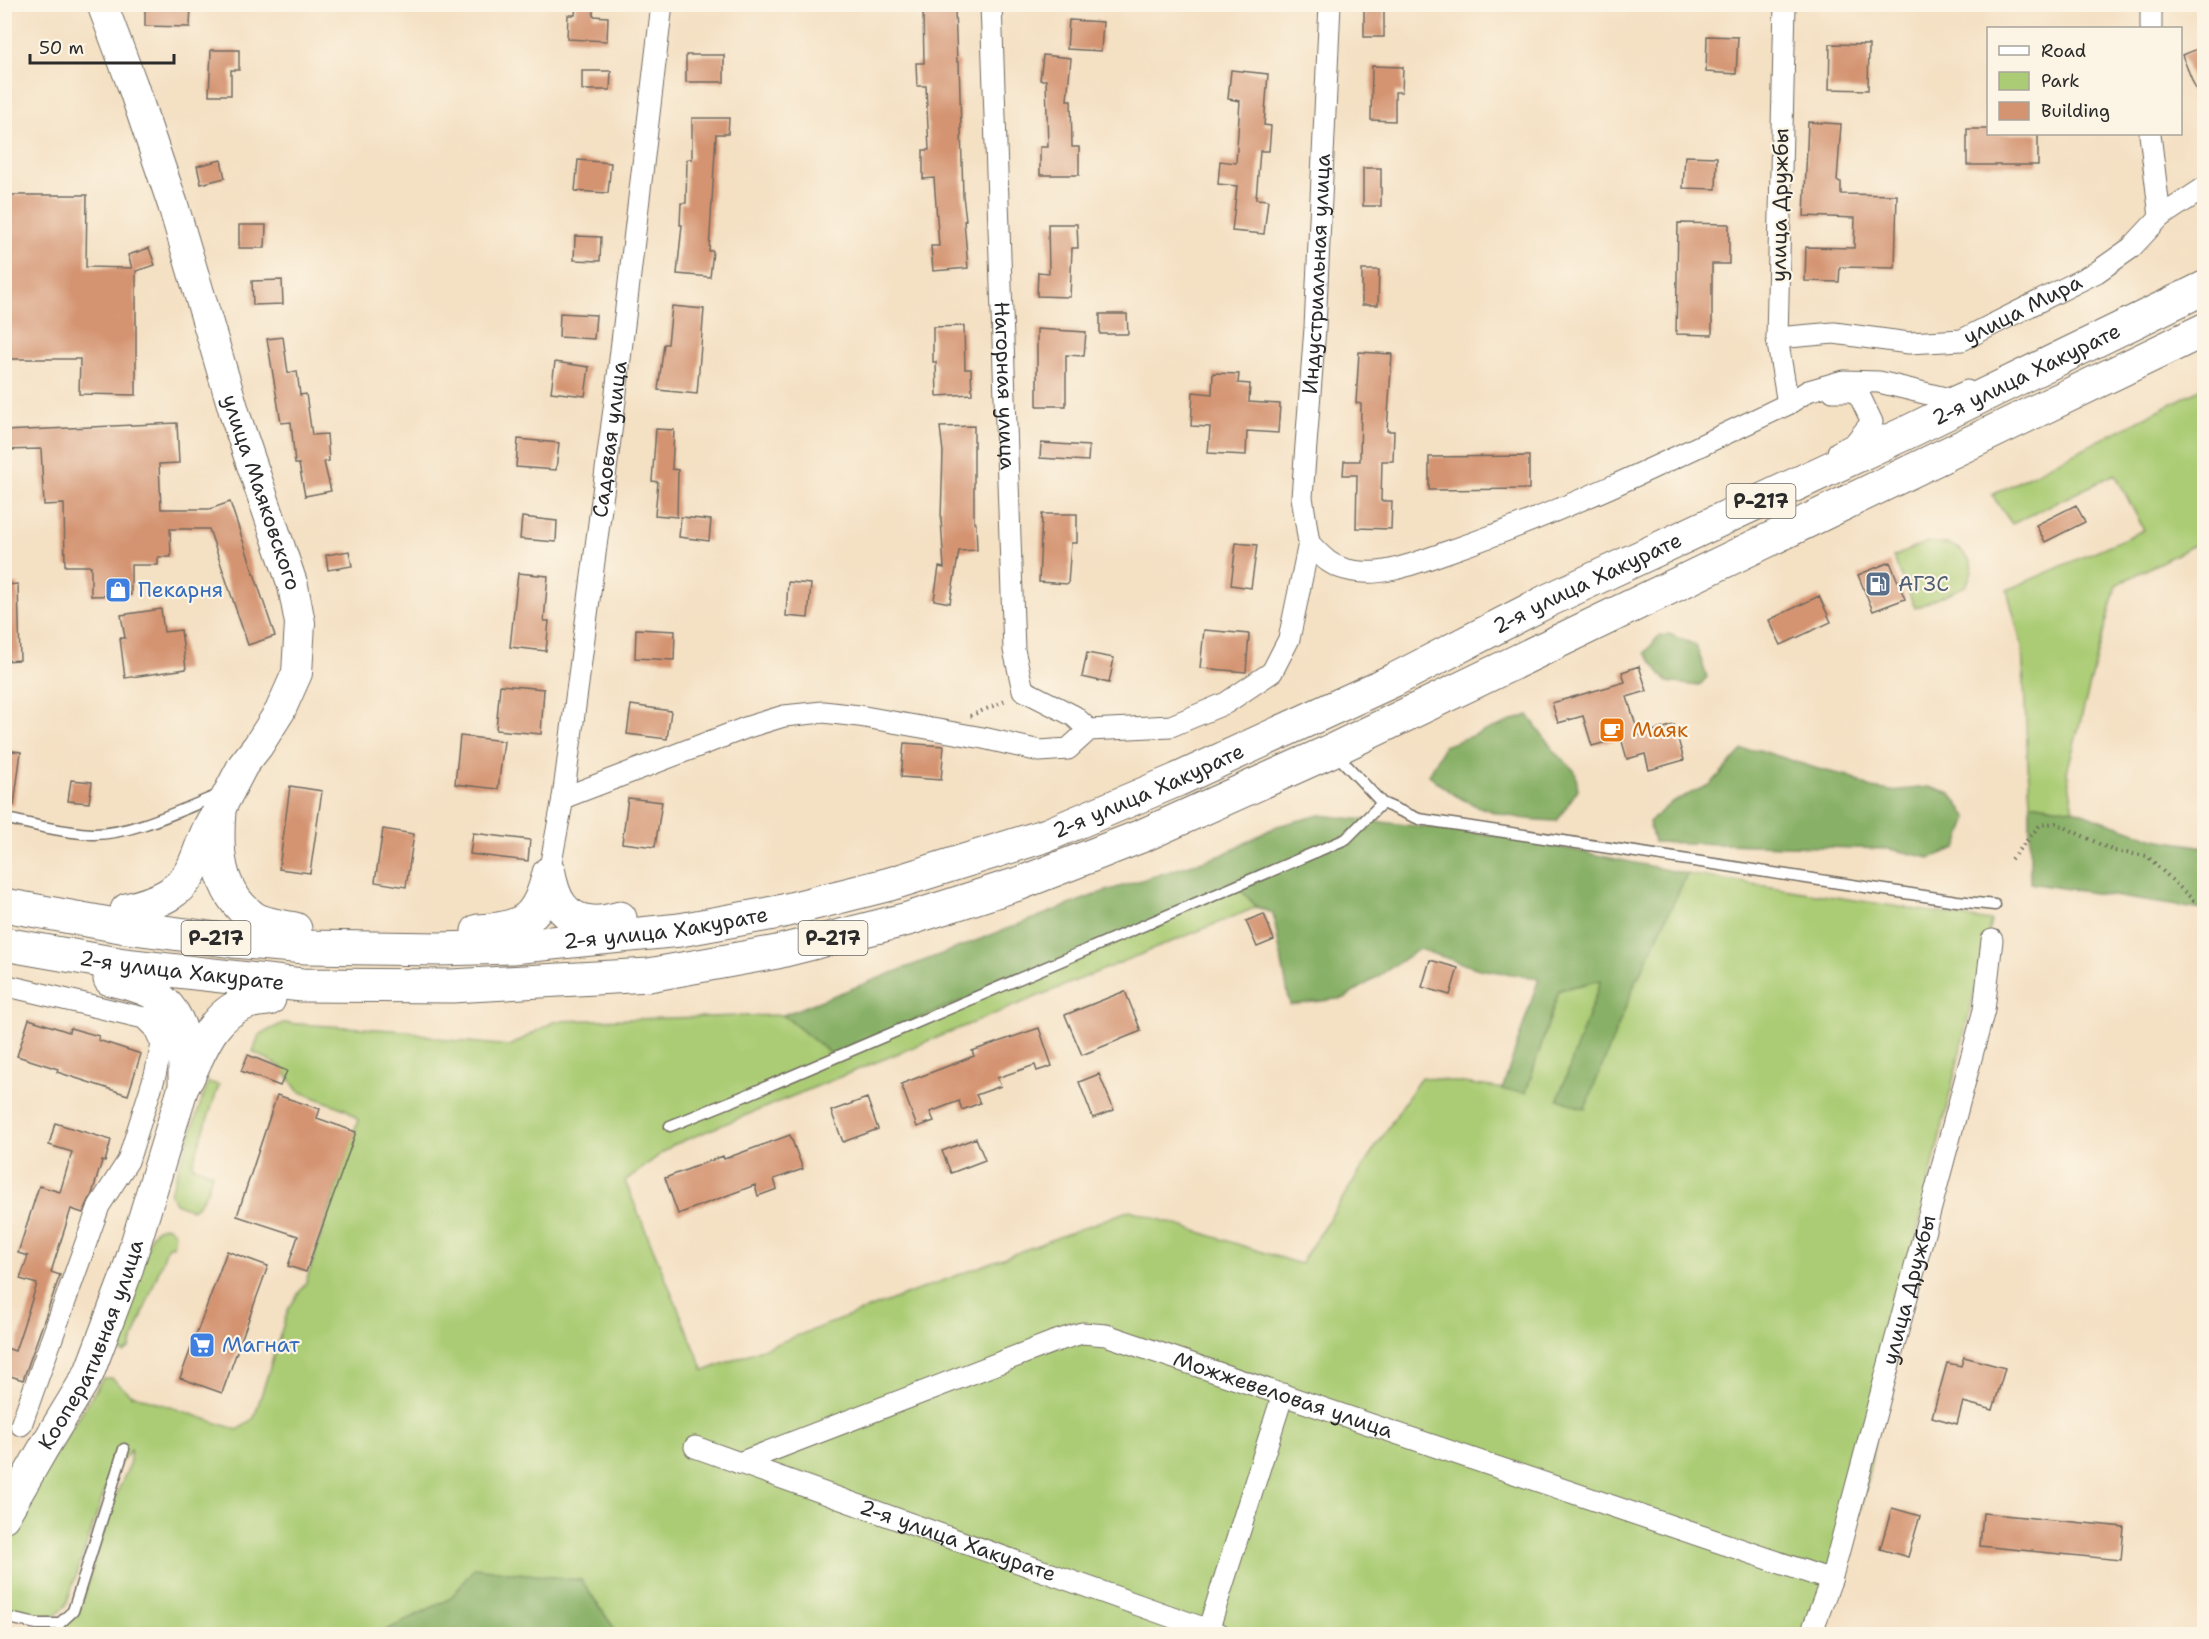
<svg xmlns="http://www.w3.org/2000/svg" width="2209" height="1639" font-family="'Shantell Sans',sans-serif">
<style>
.green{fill:#abcc75;stroke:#6b7c50;stroke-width:1.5}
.forest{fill:#88b066;stroke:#5a6e48;stroke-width:1.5}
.building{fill:#d49472}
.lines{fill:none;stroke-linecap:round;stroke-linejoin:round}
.service-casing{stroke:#716a60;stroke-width:13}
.minor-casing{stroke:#716a60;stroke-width:23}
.secondary-casing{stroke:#716a60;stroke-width:32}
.primary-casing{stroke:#716a60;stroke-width:35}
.path{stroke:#716a60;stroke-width:4;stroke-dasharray:1.5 4.5;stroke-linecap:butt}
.service{stroke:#fff;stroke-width:10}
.minor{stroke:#fff;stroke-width:21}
.secondary{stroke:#fff;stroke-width:30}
.primary{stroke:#fff;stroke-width:33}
.labels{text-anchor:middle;stroke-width:4.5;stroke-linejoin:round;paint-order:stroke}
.shield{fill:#fcf5e5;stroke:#6a6863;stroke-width:1.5}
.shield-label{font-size:20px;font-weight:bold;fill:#2b2b2b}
.street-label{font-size:21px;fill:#2b2b2b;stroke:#fcf5e5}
.service-label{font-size:21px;fill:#4e5e75;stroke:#fcf5e5;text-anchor:start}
.shop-label{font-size:21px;fill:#366cbe;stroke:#fcf5e5;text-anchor:start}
.food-label{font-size:21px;fill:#c56008;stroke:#fcf5e5;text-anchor:start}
</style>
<rect width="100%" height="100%" fill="#fcf5e5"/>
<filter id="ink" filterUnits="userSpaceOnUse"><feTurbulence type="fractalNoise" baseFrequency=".0167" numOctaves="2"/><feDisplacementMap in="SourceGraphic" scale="12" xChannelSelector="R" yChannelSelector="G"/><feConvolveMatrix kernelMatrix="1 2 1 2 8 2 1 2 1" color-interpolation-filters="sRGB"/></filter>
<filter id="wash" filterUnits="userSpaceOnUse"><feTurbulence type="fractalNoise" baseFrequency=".008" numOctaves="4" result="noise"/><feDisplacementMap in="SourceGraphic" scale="24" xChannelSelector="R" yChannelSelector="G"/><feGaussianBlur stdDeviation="1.35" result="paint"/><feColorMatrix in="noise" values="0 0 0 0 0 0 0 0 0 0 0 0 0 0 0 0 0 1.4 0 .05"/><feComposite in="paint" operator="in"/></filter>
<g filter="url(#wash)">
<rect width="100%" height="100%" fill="#f4e0c3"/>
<path class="green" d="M2204,387V540L2116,585L2067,772L2074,810L2030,803L2022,646L2007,590L2144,530L2115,474L2012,524L1992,495Z
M1927,542L1947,544L1960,549L1971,562L1972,572L1966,586L1915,608L1893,557Z
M1687,874L1991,921L1895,1325L1866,1488L1826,1634H618L581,1580L451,1598L379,1634H5L4,1625C39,1632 59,1639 80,1608L115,1497L129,1466L131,1450L110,1475L66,1605L55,1616L44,1618L5,1610V1540L7,1531L103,1378H112L132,1396V1394L238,1430L254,1418L288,1310L306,1282L358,1120L347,1110L298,1091L280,1066L253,1052L259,1035L283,1023L407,1031L448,1040L510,1046L555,1021L783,1015L831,1054L1239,888L1257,907L673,1145L625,1181L704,1371L1130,1210L1300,1264L1421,1077L1526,1092L1559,990L1602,980L1558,1099L1634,986Z
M208,1082L219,1085L192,1165L212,1173C209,1189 205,1199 192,1210L175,1203L170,1193Z
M167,1226L175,1233L173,1246H168L130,1348L124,1353L117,1349L151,1235L157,1229Z"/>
<path class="forest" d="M1669,634L1696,645L1707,677L1699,686L1667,682L1645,653L1658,637Z
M1528,715L1555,752L1575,771L1578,789L1557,821C1523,821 1485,813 1455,795C1446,790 1437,781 1429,775L1444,746Z
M1742,750H1759L1818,769L1848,776L1871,788L1891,791L1929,787L1951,794L1968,818L1957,848L1930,858L1890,849L1654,842L1649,822L1672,802L1711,784Z
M2030,803L2074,810L2155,839L2204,847V910L2030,883Z
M1320,815L1512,837L1687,874L1634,986L1585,1109L1558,1099L1601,980L1559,990L1526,1092L1502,1090L1539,978L1479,969L1419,949L1345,998L1290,1005L1273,913L1257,907L1239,888L831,1054L783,1015L1100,893L1222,855L1277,826Z
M474,1568L581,1580L618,1634H379L451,1598Z"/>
<g id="blocks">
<path class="building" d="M145,4H191L190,27L145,26Z
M576,4H594L593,16L608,17L607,41L567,39L568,15H575Z
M1364,4H1384V37H1364Z
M955,10L957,62H959L963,196L966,220L964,221L968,268L933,271L931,246H939L934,178L923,179V150H929L926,86H917L916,63H924L923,12Z
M1069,20L1103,22L1101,51L1067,49Z
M1707,36L1738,37L1736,74L1706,72Z
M1830,44L1869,45L1868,90L1829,89Z
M2205,46V110H2204L2182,55Z
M211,50H239V70H231V95H209Z
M686,55H724V82H686Z
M1043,55L1071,58L1067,100H1071L1072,147H1079V175H1040V147H1048L1046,80H1040Z
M1372,66L1403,67L1402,92H1395V121L1371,120Z
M1231,70L1268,74L1264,125L1271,126L1269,151H1260L1256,199L1268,200L1264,234L1232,231L1237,186L1218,184L1220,161L1236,163L1240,101L1228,99Z
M582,71H611L610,90H582Z
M692,118H729L728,134H716L709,251H713L710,277L677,274L682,225H680L681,203H686L687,159H692Z
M1808,122L1841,124L1837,181L1841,182V194L1897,195L1895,268L1840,267L1839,282L1805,281L1806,247L1854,248L1855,218L1804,216Z
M1967,129H1989V134H2038V165H1967Z
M1685,156L1717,157L1716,189L1683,188Z
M221,160L225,178L201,184L197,166Z
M578,160L611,163L608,193L575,191Z
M1363,168H1381V206H1363Z
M4,195H87L86,267L132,268L128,255L149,248L155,265L136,271V395L79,394L80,359H4Z
M1678,223L1729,224V264H1712V335L1676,334Z
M1048,224H1077L1078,248H1072L1070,297L1037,296L1038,272L1049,273Z
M239,225H266L265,248H239Z
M575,236L601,237L600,261L574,260Z
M1362,270H1379L1378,305H1362Z
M282,280L283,304L253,305L252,281Z
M672,306L704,309L697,394L658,390L664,344H668Z
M560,313L596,315L594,339L559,337Z
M1100,314H1127L1128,334H1100Z
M964,326L965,369H971L972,394L937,396L936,362H933V327Z
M1037,329L1086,332L1084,356L1066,355V406H1037Z
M283,337L288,373L297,371L300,395L306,394L312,435L327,434L329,461L324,462L331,491L305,496L299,464H295L291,422L281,423L267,339Z
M1359,352L1392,354L1387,431H1394L1393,461H1382L1381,501H1392L1391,529L1356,528L1357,475H1343L1344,461H1360L1361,404L1356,403Z
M555,362L589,367L585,396L551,392Z
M1213,373L1239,374L1238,383L1250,384L1249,402L1280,404L1278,433L1247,431L1246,455L1208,453L1210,427L1191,426L1193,392L1212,394Z
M177,423L179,463L159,464L161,509H210L230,502L275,636L248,645L209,529H170L171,557H158V565H131V595L91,596V566H65L64,504L44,505L41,449L4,450V431Z
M974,426V523H976L977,550L959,551L950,603L934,600L939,567L944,568L941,519L943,452L940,427Z
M656,429L674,430L672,469L678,470L677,517L655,515L658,482L652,481Z
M518,439L559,443L556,470L516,467Z
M1041,443L1089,446L1088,461L1040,458Z
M1529,456V489L1429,490V457Z
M2076,505L2085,522L2045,542L2036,525Z
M1042,514H1077V543H1071L1068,584L1039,582Z
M522,517L557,521L556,542L520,539Z
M681,517L711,520L709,541L679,537Z
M1236,543L1257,545L1251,588L1231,585Z
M349,551L352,566L328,570L326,555Z
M1890,562L1905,599L1873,611L1858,575Z
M518,573L548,576L544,621H549L546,651L510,647Z
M788,582L811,584L808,618L786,616Z
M18,584L20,660L4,661V585Z
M1819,596L1831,622L1781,645L1769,620Z
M161,609L164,632L181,630L186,669L125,678L120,638H125L121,615Z
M636,629L675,631L674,660L635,658Z
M1204,630L1249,634L1246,672L1200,668Z
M1087,653L1114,658L1109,683L1082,677Z
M1639,666L1647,691L1627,697L1639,735L1674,725L1684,760L1649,770L1645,754L1627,759L1621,738L1592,746L1583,716L1558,723L1552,703L1625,682L1622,672Z
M500,685L544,689L541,734L496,730Z
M631,705L671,711L667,739L627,734Z
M460,736L504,741L498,789L455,784Z
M904,743L944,746L941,780L901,777Z
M4,750L21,752L14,805L4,804Z
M71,780L92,782L89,803L68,801Z
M290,786L322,791L310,873L279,869Z
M628,798L662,802L655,847L622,843Z
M383,829L414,834L406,887L375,882Z
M473,833L530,840L528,861L470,854Z
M1264,914L1274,940L1257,947L1246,921Z
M1430,960L1458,968L1450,995L1422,987Z
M1125,991L1141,1031L1082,1055L1065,1015Z
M29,1019L69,1032L70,1028L99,1036L98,1040L141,1054L128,1095L57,1072L58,1069L17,1056Z
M1039,1028L1052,1066L1037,1071L1035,1065L997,1078L1001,1086L976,1095L980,1103L962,1110L959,1101L930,1112L934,1121L917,1127L901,1084L974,1056L972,1051Z
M248,1055L287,1071L280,1086L241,1071Z
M1099,1074L1114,1110L1093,1118L1079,1082Z
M277,1095L320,1109L317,1118L356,1132L306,1272L288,1266L298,1236L237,1216Z
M867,1098L878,1129L843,1142L831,1111Z
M55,1123L111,1140L105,1162L102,1161L92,1194L83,1213L71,1209L51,1272L60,1275L23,1380L4,1374V1347L15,1351L37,1284L20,1279L28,1256L18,1253L39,1186L60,1192L72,1152L49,1145Z
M790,1135L803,1169L774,1179L777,1189L758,1196L755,1185L678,1214L665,1178L723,1156L724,1159Z
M976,1138L985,1160L951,1173L942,1151Z
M227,1251L268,1266L222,1393L180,1378Z
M1964,1357L2005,1368L1993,1410L1963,1402L1957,1424L1932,1417L1947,1363L1961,1366Z
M1892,1508L1920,1516L1908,1557L1880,1549Z
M1983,1513L2124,1527L2121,1560L1980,1546Z"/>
</g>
</g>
<g filter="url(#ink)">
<use href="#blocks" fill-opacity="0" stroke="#716a60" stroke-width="1.5"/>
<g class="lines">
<g class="service-casing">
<path id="service" d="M1382,803L1419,819L1957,901L1995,905
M4,818C33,825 62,832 92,834C131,835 185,808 221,794
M670,1126L747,1095L1346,839L1382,803L1336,754
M4,1617L37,1624H59L73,1611L124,1449"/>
</g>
<g class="minor-casing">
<g id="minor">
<path id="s1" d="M991,4L1014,650L1023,690L1074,716L1089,730"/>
<path d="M1785,4L1777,338L1788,404"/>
<path d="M2151,28V4"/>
<path d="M2160,217L2204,188"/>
<path id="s2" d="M1777,338L1834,333L1909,343L1962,340L2097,272L2131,248L2160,217L2150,134"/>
<path d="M1833,391H1854L1861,399L1872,422L1854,444L1838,452"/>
<path id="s3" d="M1309,543L1302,497L1315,328L1330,4"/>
<path d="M563,798L748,727L784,716L823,712L859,716L983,738L1040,751L1068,749L1089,730L1171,726L1226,703L1272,672L1289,639L1309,543C1324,559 1331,567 1353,571C1386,577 1420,561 1450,551C1566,511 1677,457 1788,404L1808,391L1843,381L1879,382L1949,399L1967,391"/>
<path id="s4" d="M549,873L563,798L615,401L662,4"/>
<path d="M4,985L144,1018L155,1029L162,1045L155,1075L128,1161L99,1206L21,1425"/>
<path id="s5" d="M695,1447L1220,1634"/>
<path id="s6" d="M739,1463L1053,1342L1082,1333L1106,1335L1831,1580"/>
<path d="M1207,1634L1283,1394"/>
<path id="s7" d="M1811,1634L1831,1580L1984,1010L1992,940"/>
</g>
</g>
<g class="secondary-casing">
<g id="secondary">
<path id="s8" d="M102,4L132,84L173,205L236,418L293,586L300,623L297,673L280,711L258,746L243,765L219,811"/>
<path id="s9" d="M4,1517L43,1449L89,1373L126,1275L185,1082"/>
</g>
</g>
<g class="primary-casing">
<g id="primary">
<path d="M219,811C216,850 217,890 251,916C262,925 282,926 295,929"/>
<path id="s10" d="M4,905L126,927L233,941L306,947L439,949L512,947L680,930L779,912L890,884L1047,835L1177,780L1394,680L1549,600L1910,431L2204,288"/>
<path d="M127,910C161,901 185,893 198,856C203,843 206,833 213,821"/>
<path d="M478,931C524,929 538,919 549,873C553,898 563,920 592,922C601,923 612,920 620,918"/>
<path id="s11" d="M4,944L124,965L302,985L452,986L649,975L777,952L908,919L1021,883L1144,835L1333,750L2204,330"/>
<path d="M110,979C123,982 138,985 150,991C155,993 158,997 161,1000C186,1022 185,1051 185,1082"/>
<path d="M188,1077C201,1049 213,1014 246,1003C253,1000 262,1000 269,999"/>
</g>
</g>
<path class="path" d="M970,716L1007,700
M2011,859L2040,825L2056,823L2114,851L2147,856L2193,900L2204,902"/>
<use href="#service" class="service"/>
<use href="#minor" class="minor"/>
<use href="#secondary" class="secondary"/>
<use href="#primary" class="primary"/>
</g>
</g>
<defs>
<g id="fuel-square" transform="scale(1.35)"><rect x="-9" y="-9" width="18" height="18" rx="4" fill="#5c6f8a" stroke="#fcf5e5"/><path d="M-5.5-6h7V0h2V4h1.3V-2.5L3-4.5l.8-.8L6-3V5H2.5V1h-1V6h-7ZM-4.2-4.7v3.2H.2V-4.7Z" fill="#fff"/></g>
<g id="shop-square" transform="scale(1.35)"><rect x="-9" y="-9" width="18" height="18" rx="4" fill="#3f7fe0" stroke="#fcf5e5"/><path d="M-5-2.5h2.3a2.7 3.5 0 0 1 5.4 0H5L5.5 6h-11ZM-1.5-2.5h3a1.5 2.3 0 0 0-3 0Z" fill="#fff"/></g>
<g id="cafe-square" transform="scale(1.35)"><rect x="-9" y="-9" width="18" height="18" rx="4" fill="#e8710a" stroke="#fcf5e5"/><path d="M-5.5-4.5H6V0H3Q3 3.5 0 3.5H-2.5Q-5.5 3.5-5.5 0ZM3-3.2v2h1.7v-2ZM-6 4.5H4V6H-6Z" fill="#fff"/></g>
<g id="supermarket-square" transform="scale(1.35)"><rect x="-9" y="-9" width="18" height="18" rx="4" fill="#3f7fe0" stroke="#fcf5e5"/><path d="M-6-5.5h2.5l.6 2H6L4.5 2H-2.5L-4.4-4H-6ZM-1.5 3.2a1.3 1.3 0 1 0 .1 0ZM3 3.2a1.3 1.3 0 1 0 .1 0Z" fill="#fff"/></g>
</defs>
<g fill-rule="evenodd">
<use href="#fuel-square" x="1878" y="584"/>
<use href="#shop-square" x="118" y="590"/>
<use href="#cafe-square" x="1612" y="730"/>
<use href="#supermarket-square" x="202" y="1345"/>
</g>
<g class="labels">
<g class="shield">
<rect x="1726.5" y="484" width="69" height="34" rx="4.5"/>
<rect x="181.5" y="921" width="69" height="34" rx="4.5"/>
<rect x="798.5" y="921" width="69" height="34" rx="4.5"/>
</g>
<g class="shield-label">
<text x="1761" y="508">Р-217</text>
<text x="216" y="945">Р-217</text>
<text x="833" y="945">Р-217</text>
</g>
<g class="street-label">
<text transform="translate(1780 205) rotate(-89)" y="7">улица Дружбы</text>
<text dy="7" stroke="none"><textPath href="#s3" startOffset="270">Индустриальная улица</textPath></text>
<text dy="7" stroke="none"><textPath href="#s2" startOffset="254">улица Мира</textPath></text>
<text dy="7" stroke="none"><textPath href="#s10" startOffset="2142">2-я улица Хакурате</textPath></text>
<text dy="7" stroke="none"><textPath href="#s1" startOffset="382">Нагорная улица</textPath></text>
<text dy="7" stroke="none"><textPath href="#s4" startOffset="438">Садовая улица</textPath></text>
<text dy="7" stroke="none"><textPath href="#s8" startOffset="514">улица Маяковского</textPath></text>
<text dy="7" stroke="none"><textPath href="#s10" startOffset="1656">2-я улица Хакурате</textPath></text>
<text dy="7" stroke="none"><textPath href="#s10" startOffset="1170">2-я улица Хакурате</textPath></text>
<text dy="7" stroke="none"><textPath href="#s10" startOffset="666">2-я улица Хакурате</textPath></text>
<text dy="7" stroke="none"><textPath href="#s11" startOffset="180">2-я улица Хакурате</textPath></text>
<text dy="7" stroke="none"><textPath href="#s7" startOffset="358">улица Дружбы</textPath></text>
<text dy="7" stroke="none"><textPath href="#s9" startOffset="194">Кооперативная улица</textPath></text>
<text dy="7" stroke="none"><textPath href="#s6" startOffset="578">Можжевеловая улица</textPath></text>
<text dy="7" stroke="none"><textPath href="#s5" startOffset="279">2-я улица Хакурате</textPath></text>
</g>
<g class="service-label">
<text x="1898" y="591">АГЗС</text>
</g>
<g class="shop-label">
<text x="138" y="597">Пекарня</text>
<text x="222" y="1352">Магнат</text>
</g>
<g class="food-label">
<text x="1632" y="737">Маяк</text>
</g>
</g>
<rect width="2209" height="1639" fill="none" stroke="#fcf5e5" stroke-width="24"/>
<rect x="1987" y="27" width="195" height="108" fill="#fcf5e5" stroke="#a8a49b" stroke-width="1.5"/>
<rect x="1999" y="46" width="30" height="9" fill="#ffffff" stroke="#a8a49b" stroke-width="1.5"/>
<text x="2041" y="57" font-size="18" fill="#2b2b2b">Road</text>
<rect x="1999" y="72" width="30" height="18" fill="#abcc75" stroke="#a8a49b" stroke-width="1.5"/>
<text x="2041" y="87" font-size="18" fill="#2b2b2b">Park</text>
<rect x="1999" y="102" width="30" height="18" fill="#d49472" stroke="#a8a49b" stroke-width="1.5"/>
<text x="2041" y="117" font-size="18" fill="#2b2b2b">Building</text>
<path d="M30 54v9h144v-9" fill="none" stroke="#2b2b2b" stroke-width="3"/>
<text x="39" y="54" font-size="18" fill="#2b2b2b" stroke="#fcf5e5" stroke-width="4.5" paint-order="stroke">50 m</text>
</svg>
